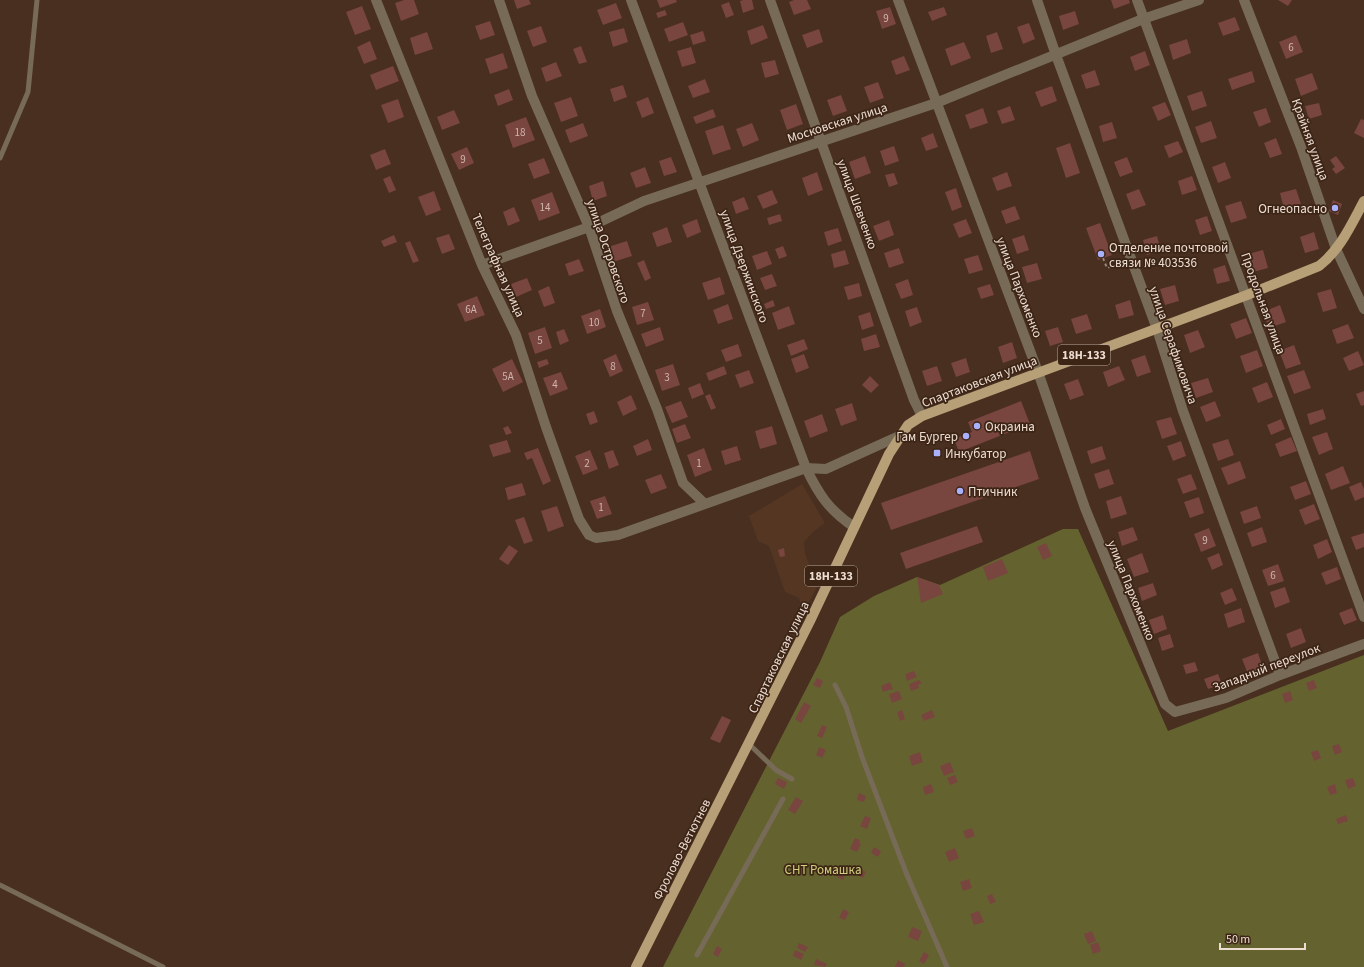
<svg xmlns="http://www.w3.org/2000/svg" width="1364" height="967" font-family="'Source Sans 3',sans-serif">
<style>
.built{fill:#553623}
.green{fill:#646330}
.building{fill:#79453f}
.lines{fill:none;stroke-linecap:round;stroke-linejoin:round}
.path{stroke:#9c887b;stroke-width:2;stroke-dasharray:3 3;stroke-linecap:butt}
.service{stroke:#776b58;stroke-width:5}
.minor{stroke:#776b58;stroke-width:10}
.tertiary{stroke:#776b58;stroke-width:10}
.primary{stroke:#b79f77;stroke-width:10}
.poi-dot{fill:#a9b0fc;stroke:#3d2516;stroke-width:1.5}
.labels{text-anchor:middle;stroke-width:3.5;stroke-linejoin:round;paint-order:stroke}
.number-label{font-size:11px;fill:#d0b7ae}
.shield{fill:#3d2516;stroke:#b8a69a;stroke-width:1}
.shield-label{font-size:12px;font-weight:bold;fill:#edddd3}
.street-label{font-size:13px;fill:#edddd3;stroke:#3d2516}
.poi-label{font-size:13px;fill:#edddd3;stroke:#3d2516;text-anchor:start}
.park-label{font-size:13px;fill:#d3d180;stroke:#3d2516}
</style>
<rect width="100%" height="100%" fill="#482f1f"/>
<path class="built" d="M802,484L825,523L813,532L804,542L805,553L817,587L803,613L799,598L785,592L769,546L758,541L749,516Z"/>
<path class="green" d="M1063,529H1078L1168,731L1364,655V967H663L820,662L840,617L874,596L917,577L940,585Z"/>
<path class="building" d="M404,0H414L419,14L401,21L395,3Z
M514,0H529L531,4L517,9Z
M657,0H676L677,2L660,8Z
M743,0H752L754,9L743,13L740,1Z
M794,0H807L811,9L794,15L789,2Z
M1111,0H1129L1130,3L1114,9Z
M1278,0H1292L1288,6Z
M729,2L734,15L726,18L721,5Z
M616,3L622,18L603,25L597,10Z
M362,6L371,29L355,35L346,12Z
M890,7L896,24L882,29L876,11Z
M944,7L947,15L932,21L928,12Z
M665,10L667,15L658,18L656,13Z
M1075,11L1079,24L1063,30L1059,16Z
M1235,17L1240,30L1223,36L1218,23Z
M490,21L495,35L480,40L475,26Z
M683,22L688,35L669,42L664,29Z
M1029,23L1035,39L1023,44L1017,27Z
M763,25L768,38L751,45L747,31Z
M541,26L547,42L533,47L527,31Z
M624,28L628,42L613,47L609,32Z
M819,29L823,42L807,48L802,35Z
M703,31L706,41L693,45L690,35Z
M427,32L433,49L415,55L410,38Z
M997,32L1003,49L991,53L986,36Z
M1296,35L1303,52L1286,59L1279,42Z
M1187,39L1191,53L1173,60L1169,45Z
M370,41L377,59L364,64L357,47Z
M964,42L971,58L951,66L945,49Z
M581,46L587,62L579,64L573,49Z
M691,47L696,63L682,67L677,51Z
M1145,51L1150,65L1135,71L1130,57Z
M503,53L508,68L490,74L485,59Z
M904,56L910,70L896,75L891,61Z
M775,60L779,74L765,78L761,63Z
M556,62L562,76L546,82L541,68Z
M393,66L399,81L376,90L370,75Z
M1095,70L1100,85L1086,89L1081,75Z
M1252,71L1255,82L1232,90L1228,79Z
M1312,73L1318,89L1301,96L1295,79Z
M705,79L710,92L693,98L688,86Z
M878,82L884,98L870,103L864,87Z
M623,85L627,97L614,102L610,89Z
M1052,86L1057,101L1041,107L1035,92Z
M509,89L513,100L498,106L494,95Z
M1202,91L1207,106L1192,111L1187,96Z
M841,95L847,111L833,116L827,100Z
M571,97L578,116L561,122L554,103Z
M648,97L654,113L642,118L636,102Z
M398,99L404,117L388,123L381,105Z
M1165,102L1171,115L1158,121L1152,107Z
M1319,103L1322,115L1309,119L1305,106Z
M796,104L803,124L787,130L780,110Z
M1010,106L1015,120L1002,124L997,111Z
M983,108L988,123L970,129L965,115Z
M1266,108L1271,122L1259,127L1253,112Z
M713,109L716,117L696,124L693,117Z
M454,110L460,123L442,130L437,117Z
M526,117L535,140L513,148L505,125Z
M1361,119L1364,120V138L1354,133Z
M1211,121L1217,138L1201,143L1195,127Z
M1112,122L1117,138L1103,142L1099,126Z
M583,123L588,136L570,143L565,130Z
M752,123L759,140L743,147L736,129Z
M723,125L731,149L713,155L705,131Z
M933,133L938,147L926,151L921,138Z
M1276,138L1282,154L1270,158L1264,143Z
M1178,141L1183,152L1169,158L1164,146Z
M1070,143L1080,173L1066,178L1056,148Z
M894,146L899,161L885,166L880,151Z
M467,147L474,163L459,170L451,154Z
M385,149L391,164L376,170L370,155Z
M865,156L871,173L855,179L849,162Z
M1336,156L1345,168L1336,174L1332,169L1335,167L1330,160Z
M671,157L677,172L664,176L659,161Z
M1127,157L1133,172L1120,177L1114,162Z
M544,158L550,173L534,179L528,164Z
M1225,162L1231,178L1218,183L1212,167Z
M645,167L651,183L636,188L630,173Z
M817,172L823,190L808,196L802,178Z
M1007,172L1012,186L997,191L992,178Z
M894,173L898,184L889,187L885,175Z
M390,176L396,190L389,193L383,179Z
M1192,176L1197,190L1182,195L1178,181Z
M603,181L607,196L593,201L589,186Z
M956,188L962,207L952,211L945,192Z
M1139,189L1146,205L1132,210L1126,194Z
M1296,189L1301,204L1284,209L1280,193Z
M772,190L778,203L763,209L757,196Z
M434,191L441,210L426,216L418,197Z
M552,192L560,213L539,221L531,200Z
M744,197L749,209L736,214L732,202Z
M1333,200L1342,204L1338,215L1329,211Z
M1241,201L1247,218L1231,223L1225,206Z
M1015,206L1020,219L1006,224L1001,211Z
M514,207L520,221L508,226L503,212Z
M780,214L782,221L769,225L767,218Z
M1207,216L1212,231L1200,235L1195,220Z
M697,219L701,232L687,238L682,225Z
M966,219L972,233L959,238L953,224Z
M889,220L894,235L879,241L873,226Z
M1100,223L1112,255L1098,260L1086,228Z
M667,227L672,242L657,247L652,233Z
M838,228L842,241L828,246L824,232Z
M1314,232L1319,249L1305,253L1300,237Z
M449,234L455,249L442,254L436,238Z
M394,235L397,242L384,247L381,241Z
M1024,235L1029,250L1017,254L1012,239Z
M1157,236L1161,251L1147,255L1143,240Z
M410,241L419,261L413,263L405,243Z
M627,241L632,256L613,262L608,247Z
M783,246L787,256L779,259L775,249Z
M899,248L904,263L889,268L884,253Z
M845,250L849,264L834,268L831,254Z
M1263,250L1268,268L1253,272L1248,254Z
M767,251L772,264L757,270L752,256Z
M978,255L983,270L969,274L964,259Z
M579,259L584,271L569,276L565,264Z
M644,260L651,278L645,281L637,263Z
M1037,263L1042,279L1027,283L1022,267Z
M1225,265L1230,281L1217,284L1213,269Z
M772,274L777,286L765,290L760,278Z
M720,277L725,294L708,300L702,283Z
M527,278L532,290L516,297L511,284Z
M908,279L913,295L901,299L895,284Z
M859,283L862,296L848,300L844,287Z
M990,284L994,295L981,299L977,288Z
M1175,285L1179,301L1165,305L1160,289Z
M549,286L555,303L544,307L538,291Z
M1331,289L1337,308L1323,312L1317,293Z
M477,296L485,315L465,322L457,304Z
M773,300L775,306L766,309L764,304Z
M1130,300L1134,315L1119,319L1115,305Z
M648,302L654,320L637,325L632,307Z
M728,304L733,319L718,324L713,310Z
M1280,305L1286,322L1269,328L1263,312Z
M789,306L795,324L778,330L772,313Z
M917,307L922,322L910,327L905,311Z
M600,309L606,327L587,334L581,316Z
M870,312L874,326L862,330L858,316Z
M1087,314L1092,329L1076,334L1071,319Z
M1246,318L1252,333L1236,339L1230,324Z
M1348,324L1354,338L1337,344L1332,330Z
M545,327L552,348L535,354L528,333Z
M660,327L664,340L646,347L641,334Z
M1058,327L1063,342L1050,346L1045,331Z
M564,329L569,341L560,345L556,332Z
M1198,330L1205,347L1190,353L1184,335Z
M876,334L880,347L864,351L861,339Z
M804,339L808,349L791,356L787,345Z
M1012,342L1017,358L1003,363L998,347Z
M738,344L742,356L726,362L721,350Z
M1294,345L1301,364L1286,369L1279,351Z
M1257,350L1263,366L1246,373L1240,356Z
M1358,351L1364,365L1349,371L1343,358Z
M616,354L623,371L610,377L603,360Z
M804,354L809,368L796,373L791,359Z
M1145,355L1151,372L1137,377L1131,360Z
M966,358L970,372L956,377L951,363Z
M512,359L523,382L503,392L492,369Z
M547,359L549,364L539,368L537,362Z
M673,364L680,385L662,391L655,370Z
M724,366L727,374L709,381L706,373Z
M937,366L942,381L927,386L922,371Z
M1119,366L1125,380L1108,387L1103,372Z
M749,370L754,383L740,388L735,375Z
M1304,370L1311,388L1294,394L1287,376Z
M561,372L568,389L550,396L543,378Z
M870,376L879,385L871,393L862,385Z
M1208,378L1213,392L1196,398L1191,383Z
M1078,379L1084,395L1070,400L1064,384Z
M1267,382L1273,397L1258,403L1252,388Z
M700,383L704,394L692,399L688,388Z
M1364,391V405L1361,406L1356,394Z
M710,394L716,408L711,410L705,396Z
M631,395L637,409L623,416L617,402Z
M681,401L688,417L672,423L665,407Z
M1021,401L1030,424L959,452L954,439L972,432L968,422Z
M1215,401L1221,416L1206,422L1200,407Z
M852,403L857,420L841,426L835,409Z
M1323,409L1326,419L1310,425L1307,414Z
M594,411L598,422L590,425L586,414Z
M822,414L828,431L810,438L804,421Z
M1171,417L1177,434L1162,439L1156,421Z
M1281,419L1285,429L1271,435L1267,425Z
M685,424L691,438L677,443L672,429Z
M508,426L512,433L506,435L503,428Z
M772,426L777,444L760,449L755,431Z
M1327,432L1333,449L1319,455L1312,437Z
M1291,437L1297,451L1280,457L1275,444Z
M648,439L652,450L637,456L633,446Z
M1228,439L1234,455L1218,461L1212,444Z
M507,440L511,452L493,457L489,445Z
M1181,441L1186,456L1173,461L1167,446Z
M737,446L741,460L725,465L721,451Z
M1102,446L1106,459L1091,464L1087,451Z
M538,448L551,481L543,485L532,458L527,460L524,453Z
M704,448L712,470L695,477L687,455Z
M590,450L598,469L583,475L575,456Z
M613,450L619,465L609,469L604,453Z
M1030,451L1039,479L891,530L881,503Z
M1240,461L1246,478L1228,485L1221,468Z
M1343,466L1350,483L1331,490L1325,474Z
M1109,469L1114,484L1099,489L1094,474Z
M661,474L667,488L651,494L645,480Z
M1191,474L1197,489L1183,494L1177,479Z
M1306,481L1311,494L1295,500L1290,487Z
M1361,482L1364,489V497L1355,501L1349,487Z
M522,483L526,495L508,500L505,488Z
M605,496L612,514L597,519L590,501Z
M1121,496L1127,514L1111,519L1106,501Z
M1199,497L1204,513L1190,518L1184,502Z
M1314,504L1320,519L1305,525L1299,510Z
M557,506L564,526L548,532L541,511Z
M1257,506L1261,518L1244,524L1240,512Z
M524,517L533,541L524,544L515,520Z
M977,526L983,542L906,569L900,553Z
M1133,527L1138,540L1122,546L1118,532Z
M1262,527L1267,542L1252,547L1247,533Z
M1209,528L1216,546L1201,552L1194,534Z
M1364,533V547L1356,550L1351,537Z
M1327,539L1332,552L1318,559L1313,545Z
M1046,543L1052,556L1043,560L1037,547Z
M509,545L518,551L508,565L499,559Z
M784,548L785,556L780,557L778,550Z
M1142,553L1149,572L1134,577L1127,559Z
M1219,553L1223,565L1212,570L1207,558Z
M1002,559L1008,573L988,581L983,567Z
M1278,564L1284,581L1268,586L1262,570Z
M1337,567L1341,579L1326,585L1321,573Z
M917,577L939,585L943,594L921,603Z
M1153,583L1157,595L1142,601L1138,588Z
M1285,587L1290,602L1275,608L1270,592Z
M1232,588L1237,600L1225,605L1220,593Z
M1241,608L1245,622L1228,628L1224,614Z
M1352,608L1357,620L1344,625L1339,613Z
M1163,615L1167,629L1154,634L1149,620Z
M1301,628L1306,642L1291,648L1286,634Z
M1170,634L1174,647L1162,651L1158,638Z
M1258,653L1263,668L1248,674L1242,659Z
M1195,662L1198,671L1186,674L1183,665Z
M914,671L917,677L907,681L905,674Z
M1218,674L1222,684L1208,689L1204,679Z
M817,678L823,681L820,688L813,685Z
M919,680L922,683L918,685L919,688L911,691L909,684Z
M1314,680L1317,688L1309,691L1306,683Z
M890,682L893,689L883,692L881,686Z
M899,691L902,699L892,703L889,694Z
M1290,691L1293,700L1285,703L1282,694Z
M804,702L811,706L801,723L795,719Z
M902,710L905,719L900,721L897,712Z
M932,710L935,717L924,721L921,715Z
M722,716L731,720L720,743L710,739Z
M822,725L827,727L822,738L817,736Z
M1339,744L1342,752L1335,755L1332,746Z
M819,747L826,750L822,758L816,755Z
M1318,750L1321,758L1314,761L1311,752Z
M920,752L923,762L912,766L909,756Z
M950,762L954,772L944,776L940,766Z
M955,775L958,782L950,785L947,778Z
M778,778L787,782L784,789L775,784Z
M1353,778L1356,786L1348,789L1345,780Z
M931,784L934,792L925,795L923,787Z
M1335,784L1337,793L1330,795L1327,787Z
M859,793L866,796L864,802L857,800Z
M796,797L803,801L795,814L788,810Z
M1346,815L1348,821L1338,824L1336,819Z
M865,816L871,818L867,829L860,826Z
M972,828L975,836L966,839L963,831Z
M855,838L860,840L859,842L861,844L857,852L850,849Z
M874,847L881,851L878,857L871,853Z
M955,848L959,858L949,862L945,852Z
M841,867L847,869L843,880L837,877Z
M860,869L866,872L863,878L857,875Z
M969,879L972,888L963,891L960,882Z
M992,894L996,902L990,904L987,896Z
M843,909L849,912L845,920L839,918Z
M979,911L984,922L974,925L970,914Z
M912,927L922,931L918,941L908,937Z
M1092,931L1096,941L1088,944L1084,934Z
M1098,942L1101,951L1093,954L1090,945Z
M799,943L808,947L805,952L797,948Z
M717,946L722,949L718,957L713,954Z
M795,950L804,954L801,960L793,956Z
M924,952L929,955L924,964L919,961Z
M816,959L827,964L825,967L814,965Z
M898,960L905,964L904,967H895Z"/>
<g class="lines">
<path class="path" d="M1103,258L1107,268L1122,263"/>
<path class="service" d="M0,158L28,92L37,0
M835,685L846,707L862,757L907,875L947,967
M749,744L776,770L792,779
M0,885L163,967
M697,955L783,799"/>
<path class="minor" d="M376,0L482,265L516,335L546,427L579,519L589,535L596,538L618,535L806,468L826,469L899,436
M499,0L532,96L589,227L617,311L657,409L683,483L704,503
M770,0L914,400L922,416
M898,0L1038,372L1085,508L1165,704L1175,712L1226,698L1280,675L1364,644
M1037,0L1056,55L1157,329L1183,411L1280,675
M1137,0L1364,617
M1244,0L1301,147L1336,249L1364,309
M482,265L589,227L644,201L936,103L1143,19L1199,0"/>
<path class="tertiary" d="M631,0L806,468C819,495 829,510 854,527"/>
<path class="primary" d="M636,967L810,621L889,454L908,425L922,416L1247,295L1319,266C1340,250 1351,225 1364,201"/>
</g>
<g class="poi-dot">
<circle cx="1335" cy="208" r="4"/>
<circle cx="1101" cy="254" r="4"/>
<circle cx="977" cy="426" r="4"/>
<circle cx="966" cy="436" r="4"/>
<rect x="933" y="449" width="8" height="8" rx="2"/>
<circle cx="960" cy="491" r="4"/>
</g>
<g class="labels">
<g class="number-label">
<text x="886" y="22">9</text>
<text x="1291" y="51">6</text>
<text x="520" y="136">18</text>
<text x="463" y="163">9</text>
<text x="545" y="211">14</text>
<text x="471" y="313">6А</text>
<text x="643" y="317">7</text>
<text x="594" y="326">10</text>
<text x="540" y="344">5</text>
<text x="613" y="370">8</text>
<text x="508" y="380">5А</text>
<text x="667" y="381">3</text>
<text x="555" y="388">4</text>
<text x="587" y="467">2</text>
<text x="699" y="467">1</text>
<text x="601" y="511">1</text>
<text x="1205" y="544">9</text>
<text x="1273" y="579">6</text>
</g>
<g class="shield">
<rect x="1058" y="345" width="52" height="20" rx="3"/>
<rect x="805" y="566" width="52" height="20" rx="3"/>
</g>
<g class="shield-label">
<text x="1084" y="359">18Н-133</text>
<text x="831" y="580">18Н-133</text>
</g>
<g class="street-label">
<text transform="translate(837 122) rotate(-18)" y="5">Московская улица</text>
<text transform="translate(1311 139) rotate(70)" y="5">Крайняя улица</text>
<text transform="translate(858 204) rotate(70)" y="5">улица Шевченко</text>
<text transform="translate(609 251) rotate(71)" y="5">улица Островского</text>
<text transform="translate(499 265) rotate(66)" y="5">Телеграфная улица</text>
<text transform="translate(745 266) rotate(70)" y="5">улица Дзержинского</text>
<text transform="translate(1020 287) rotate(69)" y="5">улица Пархоменко</text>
<text transform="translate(1264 303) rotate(70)" y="5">Продольная улица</text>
<text transform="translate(1174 345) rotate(71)" y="5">улица Серафимовича</text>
<text transform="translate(979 381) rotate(-21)" y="5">Спартаковская улица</text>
<text transform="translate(1132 590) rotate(68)" y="5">улица Пархоменко</text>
<text transform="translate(778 657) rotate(-64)" y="5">Спартаковская улица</text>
<text transform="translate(1266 667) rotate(-21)" y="5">Западный переулок</text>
<text transform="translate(681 849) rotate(-63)" y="5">Фролово-Ветютнев</text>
</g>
<g class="poi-label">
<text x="1327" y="213" text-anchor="end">Огнеопасно</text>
<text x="1109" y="252">Отделение почтовой<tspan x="1109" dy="15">связи № 403536</tspan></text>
<text x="985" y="431">Окраина</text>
<text x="958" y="441" text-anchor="end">Гам Бургер</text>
<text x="945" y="458">Инкубатор</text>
<text x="968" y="496">Птичник</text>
</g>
<g class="park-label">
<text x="823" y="874">СНТ Ромашка</text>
</g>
</g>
<path d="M1220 943v6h85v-6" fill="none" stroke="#edddd3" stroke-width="2"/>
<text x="1226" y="943" font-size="12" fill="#edddd3" stroke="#3d2516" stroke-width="3" paint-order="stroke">50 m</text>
</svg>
